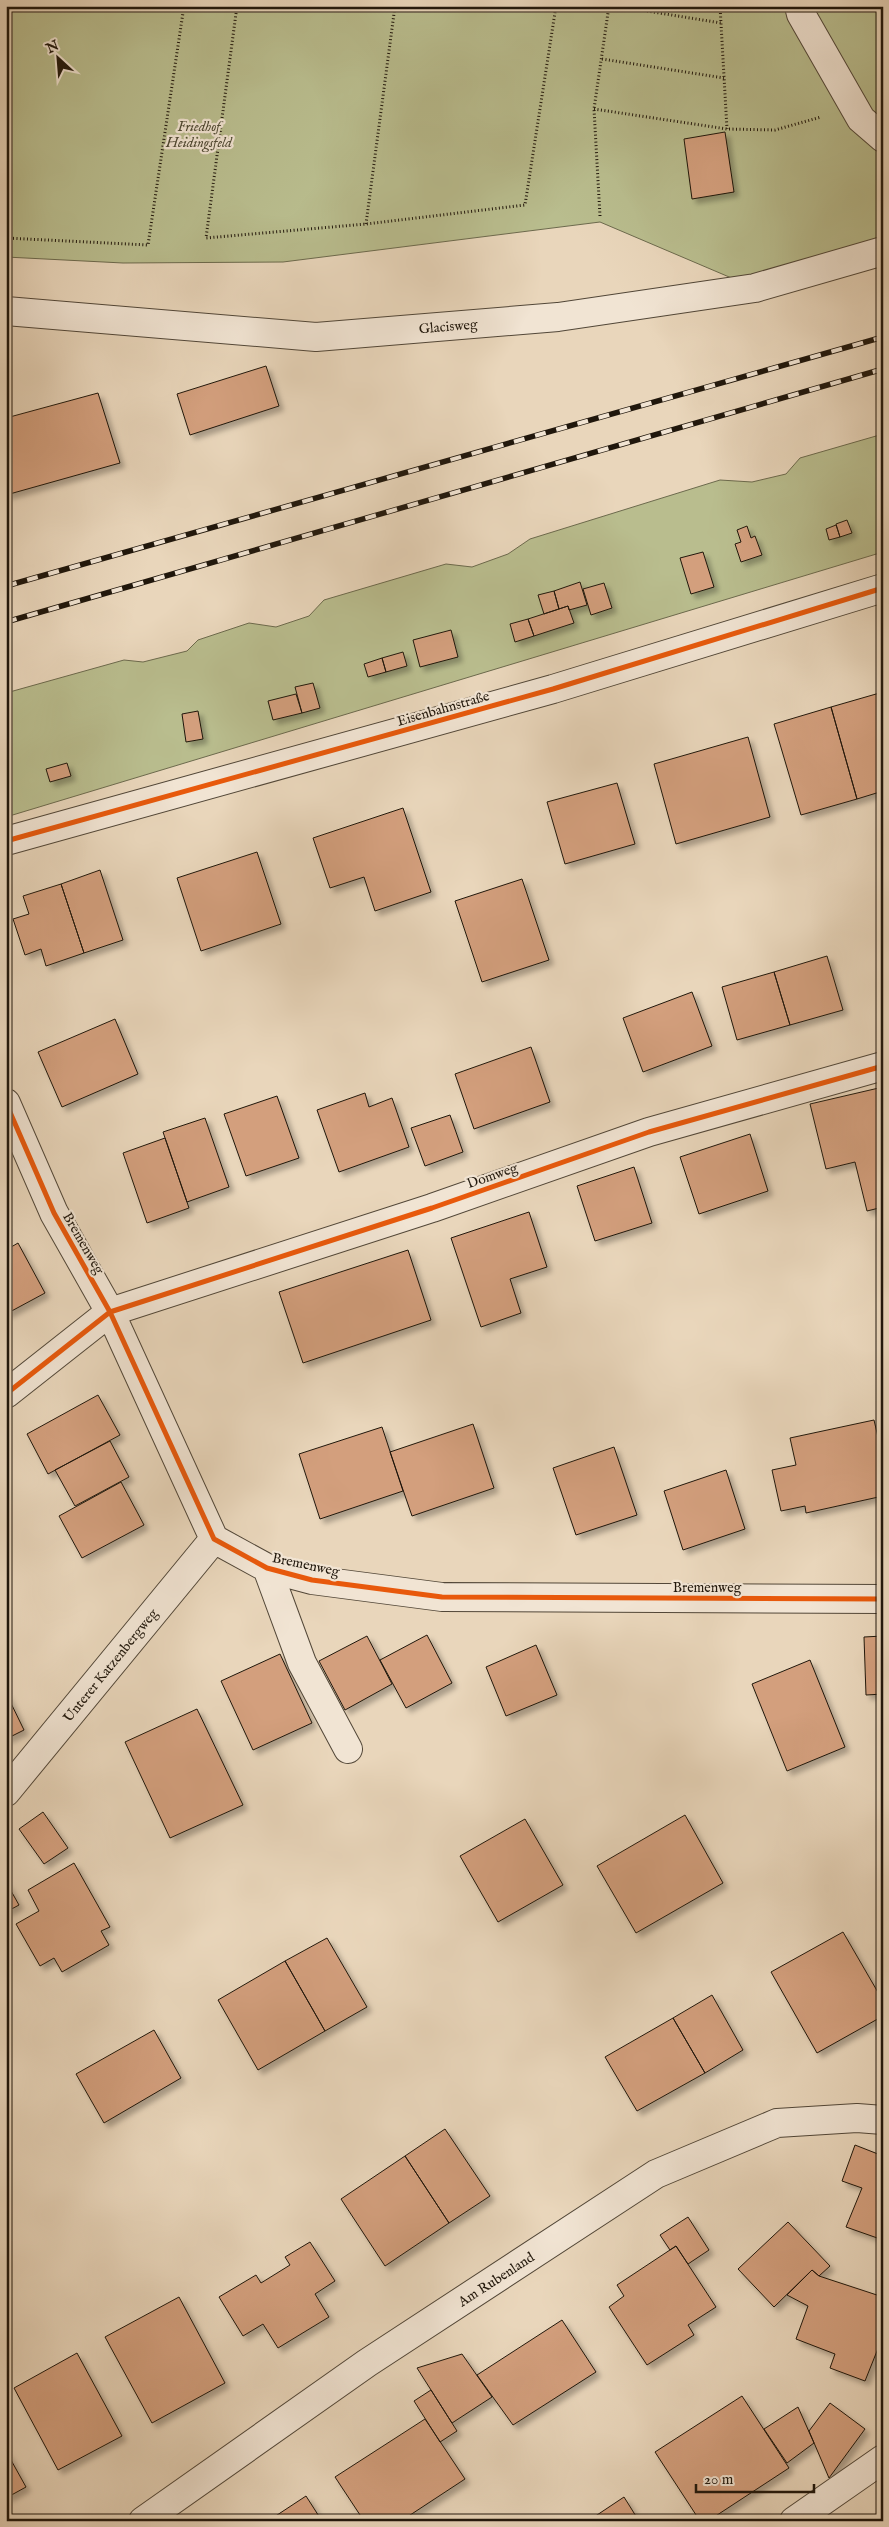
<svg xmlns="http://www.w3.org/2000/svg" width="889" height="2527" font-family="'IM FELL English',serif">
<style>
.green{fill:#b9bd8e;stroke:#6c6a4d}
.building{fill:#d39f7d;stroke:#20170c;filter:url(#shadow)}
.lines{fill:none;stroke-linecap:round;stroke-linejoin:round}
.minor-casing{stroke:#524738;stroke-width:30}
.path{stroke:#20170c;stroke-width:3;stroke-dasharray:1 2.5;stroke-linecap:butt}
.minor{stroke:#f1e4d3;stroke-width:28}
.rail-casing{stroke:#20170c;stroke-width:5.5}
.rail{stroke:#f1e4d3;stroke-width:4;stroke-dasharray:11;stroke-linecap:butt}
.cycleway-casing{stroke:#f1e4d3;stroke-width:8}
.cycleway{stroke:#e8590c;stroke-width:5}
.labels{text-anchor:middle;stroke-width:4.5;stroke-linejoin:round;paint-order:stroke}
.park-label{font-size:14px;font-style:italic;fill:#4e4933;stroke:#f1e4d3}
.street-label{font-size:14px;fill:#20170c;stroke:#f1e4d3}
</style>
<defs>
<filter id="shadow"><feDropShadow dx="4.5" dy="4.5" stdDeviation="2.5" flood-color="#0004"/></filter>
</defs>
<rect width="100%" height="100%" fill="#e9d6bb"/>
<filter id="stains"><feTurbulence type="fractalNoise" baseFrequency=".004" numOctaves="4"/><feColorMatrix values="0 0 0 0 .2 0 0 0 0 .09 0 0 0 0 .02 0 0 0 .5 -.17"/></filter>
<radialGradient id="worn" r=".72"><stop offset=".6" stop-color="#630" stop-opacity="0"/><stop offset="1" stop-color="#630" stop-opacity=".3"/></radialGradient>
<path class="green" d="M6,6H883V251L755,288L600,222L283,262L123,263L6,257Z
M883,434V552L6,817V693L124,660L143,662L187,651L198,640L249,623L276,627L309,616L324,600L446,564L472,567L508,554L530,539L720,480L752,482L786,474L800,458Z"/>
<path class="building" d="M725,132L734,192L692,199L684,139Z
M266,366L279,406L190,435L177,394Z
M98,393L120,463L6,495V418Z
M847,520L852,533L840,537L836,524Z
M836,525L840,537L829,540L826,529Z
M747,526L751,538L755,536L762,555L741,562L735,544L741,542L737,530Z
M703,552L714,587L691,594L680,558Z
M580,582L587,605L569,610L568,606L559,609L554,591Z
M604,583L612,608L591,615L583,589Z
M554,591L559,609L544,614L538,595Z
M568,606L574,623L534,636L528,619Z
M528,619L534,636L515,642L510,624Z
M451,630L458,657L420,667L413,640Z
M403,652L407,666L386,672L382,658Z
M382,658L386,672L368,677L364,664Z
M313,683L320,708L302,713L295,687Z
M883,692V791L857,799L831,707Z
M296,694L302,713L273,720L268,701Z
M831,707L857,799L801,815L774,724Z
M198,711L203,739L186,742L182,714Z
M748,737L770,817L676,844L654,764Z
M67,763L71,776L50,782L46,769Z
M617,783L635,844L565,864L547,802Z
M403,808L431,892L375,911L364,877L330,888L313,838Z
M257,852L281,924L201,951L177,878Z
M100,870L123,940L84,953L61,884Z
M522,879L549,960L482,982L455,901Z
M61,884L84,953L46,966L41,949L25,955L13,919L29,914L23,896Z
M827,956L843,1010L790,1025L774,972Z
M774,972L790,1025L737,1040L722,987Z
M692,992L712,1046L643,1072L623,1018Z
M115,1019L138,1074L62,1107L38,1052Z
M531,1047L550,1102L474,1129L455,1074Z
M883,1087V1207L867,1211L855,1162L826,1169L810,1104Z
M365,1093L369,1107L392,1098L409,1147L339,1172L317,1110Z
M277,1096L299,1158L246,1176L224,1114Z
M450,1115L463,1152L425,1166L411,1128Z
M205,1118L229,1187L187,1202L163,1132Z
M750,1134L768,1191L699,1214L680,1157Z
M165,1138L189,1208L147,1223L123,1153Z
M634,1167L652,1223L595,1241L577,1186Z
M529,1212L547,1267L510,1279L521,1313L481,1327L451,1238Z
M18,1243L45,1293L6,1314V1250Z
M408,1250L431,1320L303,1363L279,1292Z
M98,1395L120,1435L48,1474L27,1434Z
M874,1420L883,1459V1496L806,1513L805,1506L781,1511L772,1470L796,1465L790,1438Z
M473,1424L494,1488L412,1516L390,1452Z
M382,1427L403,1491L320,1519L299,1454Z
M110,1441L129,1477L75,1506L55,1470Z
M614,1447L637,1515L576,1535L553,1468Z
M726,1470L745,1529L683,1550L664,1491Z
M121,1482L144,1525L82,1558L59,1516Z
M427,1635L452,1683L406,1708L380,1660Z
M367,1636L392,1684L345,1710L319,1661Z
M883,1636V1694L866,1695L864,1637Z
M536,1645L557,1695L506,1716L486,1667Z
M280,1654L312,1723L253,1750L221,1681Z
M810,1660L845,1747L787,1771L752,1684Z
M6,1693L24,1730L6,1739Z
M197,1709L243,1805L170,1838L125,1742Z
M43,1812L68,1848L44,1864L19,1829Z
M685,1815L723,1883L636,1933L597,1866Z
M525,1819L563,1885L498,1922L460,1856Z
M74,1863L110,1927L101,1931L109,1945L62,1972L54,1958L40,1966L16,1924L39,1911L28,1890Z
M6,1882L19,1905L6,1912Z
M843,1932L883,2001V2016L817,2053L771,1972Z
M327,1938L367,2007L325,2031L285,1961Z
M285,1961L325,2031L258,2070L218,2000Z
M712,1995L743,2050L705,2073L673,2018Z
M673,2018L705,2073L637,2111L605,2057Z
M154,2030L181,2078L104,2123L76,2074Z
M445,2129L490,2196L449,2223L405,2156Z
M855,2145L883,2156V2240L846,2227L862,2188L842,2181Z
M405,2156L449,2223L385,2266L341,2199Z
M688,2217L709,2250L688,2264L676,2246L670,2250L660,2235Z
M788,2222L830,2266L819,2276L812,2270L774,2307L738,2269Z
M310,2242L335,2281L315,2294L329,2317L278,2348L263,2324L243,2336L219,2297L256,2275L261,2283L290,2265L285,2257Z
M676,2246L716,2307L688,2325L694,2335L647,2365L609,2307L624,2296L617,2285Z
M812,2270L819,2276L883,2297V2336L865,2381L830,2368L835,2354L796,2339L808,2306L787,2295Z
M179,2297L225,2383L152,2423L105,2337Z
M562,2320L596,2372L513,2425L477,2375Z
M77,2353L122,2436L58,2470L14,2388Z
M462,2354L492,2397L452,2423L417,2368Z
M431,2390L457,2431L440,2442L414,2401Z
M742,2396L789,2468L708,2521H700L655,2452Z
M830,2403L865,2429L829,2478L809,2431Z
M798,2407L814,2443L787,2463L764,2429Z
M425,2419L465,2479L401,2521H364L335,2477Z
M6,2451L26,2487L6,2498Z
M306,2496L322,2521H268Z
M624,2497L639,2521H588Z"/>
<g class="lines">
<g class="minor-casing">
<path id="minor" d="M799,6L801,14L861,119L883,138
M6,311L316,337L558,317L755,288L883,251
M6,841L553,689L883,588
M6,1103L54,1213L110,1312L214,1539L267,1568L312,1580L442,1597L883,1599
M6,1394L110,1312L432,1208L649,1132L883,1066
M267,1568L302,1663L348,1749
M6,1792L214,1539
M143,2521L367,2363L656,2174L777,2123L857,2118L883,2120
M794,2521L883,2459"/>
</g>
<path class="path" d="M237,6L206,238L366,224L525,205L556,6
M616,6L721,23
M720,6L727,129
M602,59L724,78
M594,109L727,129L775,130L821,117
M600,216L594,109L609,6
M366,224L395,6
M6,238L148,245L184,6"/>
<use href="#minor" class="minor"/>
<g class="rail-casing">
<path id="rail" d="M6,586L883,337
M6,622L883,369"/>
</g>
<use href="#rail" class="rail"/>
<g class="cycleway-casing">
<path id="cycleway" d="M6,841L553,689L883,588
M6,1103L54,1213L110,1312L214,1539L267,1568L312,1580L442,1597L883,1599
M6,1394L110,1312L432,1208L649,1132L883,1066"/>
</g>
<use href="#cycleway" class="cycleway"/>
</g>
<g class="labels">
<g class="park-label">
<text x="199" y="131">Friedhof<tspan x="199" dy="16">Heidingsfeld</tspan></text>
</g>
<g class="street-label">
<text transform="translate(448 326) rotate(-5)" y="5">Glacisweg</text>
<text transform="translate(443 708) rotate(-16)" y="5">Eisenbahnstraße</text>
<text transform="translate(492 1175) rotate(-19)" y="5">Domweg</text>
<text transform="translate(84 1243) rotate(60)" y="5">Bremenweg</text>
<text transform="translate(306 1564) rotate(12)" y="5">Bremenweg</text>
<text x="707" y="1592">Bremenweg</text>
<text transform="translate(110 1665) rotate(-51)" y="5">Unterer Katzenbergweg</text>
<text transform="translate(496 2279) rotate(-33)" y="5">Am Rubenland</text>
</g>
</g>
<rect width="889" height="2527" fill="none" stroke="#e9d6bb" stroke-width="25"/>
<rect x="8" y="8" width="874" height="2512" fill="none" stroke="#20170c" stroke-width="2.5"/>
<rect x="12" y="12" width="864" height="2502" fill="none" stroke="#20170c"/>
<g transform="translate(58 58) rotate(334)" stroke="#f1e4d3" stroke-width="4" paint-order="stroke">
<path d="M0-4L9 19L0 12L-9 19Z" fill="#20170c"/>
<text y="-8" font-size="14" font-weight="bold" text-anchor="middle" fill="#20170c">N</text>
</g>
<path d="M696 2484v8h118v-8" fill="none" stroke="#20170c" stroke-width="2.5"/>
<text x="704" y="2484" font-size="15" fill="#20170c" stroke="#f1e4d3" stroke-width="4" paint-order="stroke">20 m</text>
<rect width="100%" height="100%" filter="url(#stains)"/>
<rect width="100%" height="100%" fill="url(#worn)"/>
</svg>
